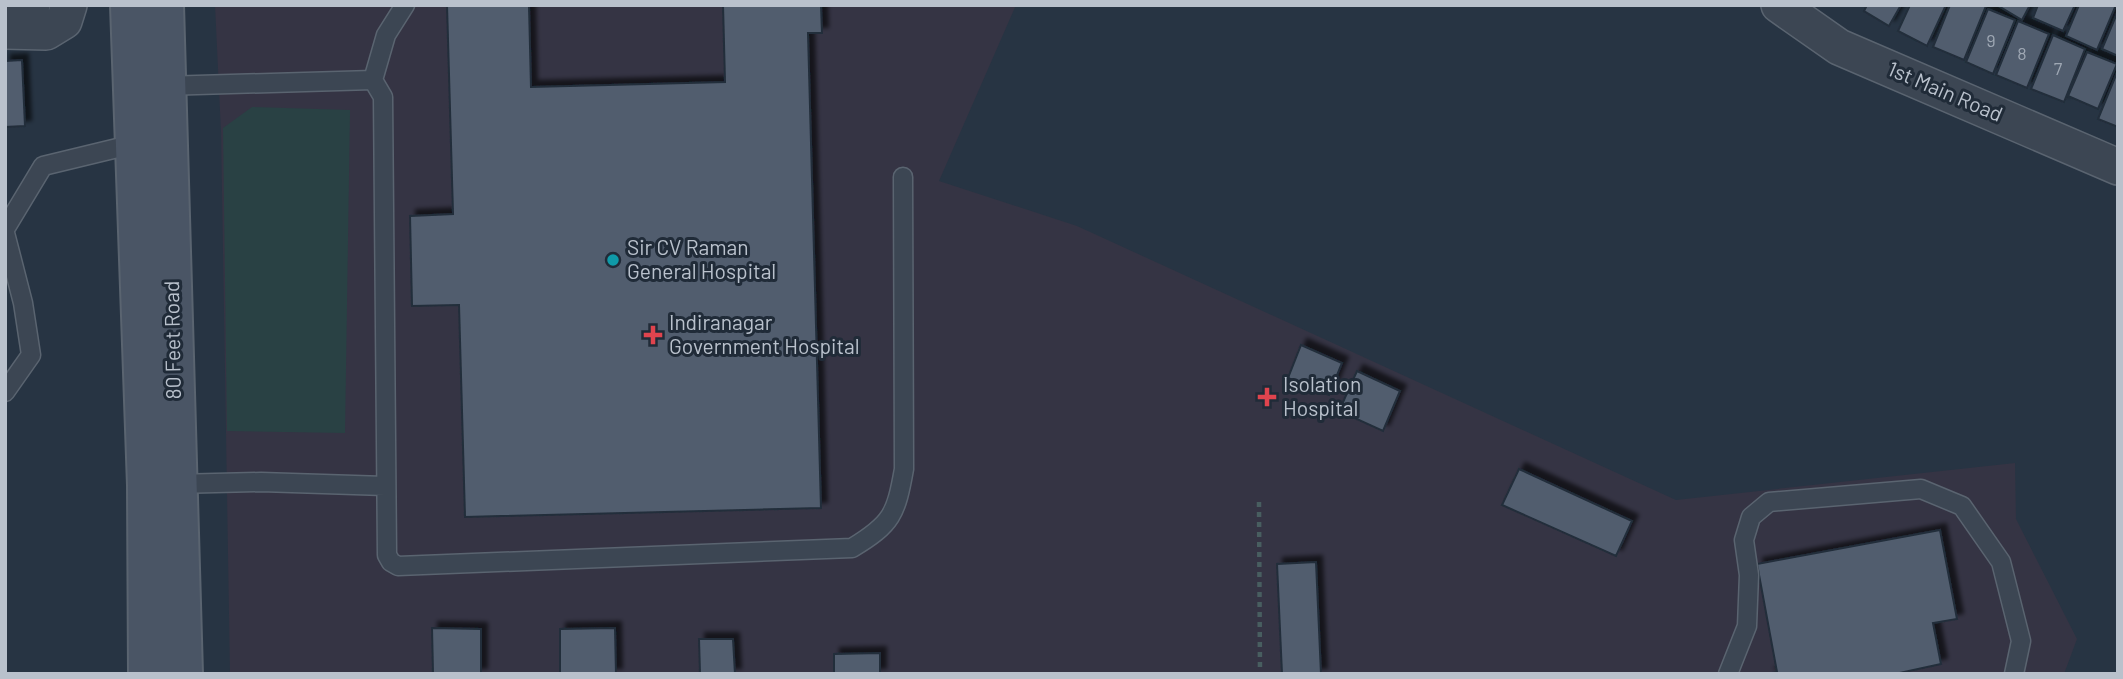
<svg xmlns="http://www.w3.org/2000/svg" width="2123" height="679" font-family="Barlow,sans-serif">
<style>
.medical{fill:#353444}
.green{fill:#294144}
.building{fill:#515d6e;stroke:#222d3a;stroke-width:2;filter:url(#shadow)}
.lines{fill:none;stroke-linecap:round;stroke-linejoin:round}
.lane-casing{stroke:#5a6470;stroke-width:21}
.street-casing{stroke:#5a6470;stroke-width:38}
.secondary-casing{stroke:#5a6470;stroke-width:42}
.path{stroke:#485e60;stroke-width:4.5;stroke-dasharray:5 5;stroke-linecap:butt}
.lane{stroke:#3c4653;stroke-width:18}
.street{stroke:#3c4653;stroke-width:35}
.secondary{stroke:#4a5565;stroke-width:38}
.culture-dot{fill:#0f9aa8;stroke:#202b38;stroke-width:2.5}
.health-dot{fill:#e0444e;stroke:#202b38;stroke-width:2.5}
.labels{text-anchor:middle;stroke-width:6;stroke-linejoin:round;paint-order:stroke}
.number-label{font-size:18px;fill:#9fa8b4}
.street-label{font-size:21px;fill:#b9c1cc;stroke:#202b38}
.poi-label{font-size:21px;fill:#b9c1cc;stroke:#202b38;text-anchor:start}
</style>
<defs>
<filter id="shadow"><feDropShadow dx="6" dy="-6" stdDeviation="2" flood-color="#0009"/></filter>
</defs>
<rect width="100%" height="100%" fill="#273443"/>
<path class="medical" d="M215,5H1016L939,181L1077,226L1676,500L2015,463L2016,519L2077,639L2064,674H230L221,132Z"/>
<path class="green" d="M252,107L350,110L345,433L227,431L223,128Z"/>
<path class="building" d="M447,5H529L531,87L725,82L723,5H821L822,33H808L821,508L465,517L459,305L412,306L410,216L453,214Z
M1867,5H1901L1889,26L1864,11Z
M1910,5H1946L1927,46L1898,31Z
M1950,5L1986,6L1964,60L1933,47Z
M1997,5H2030L2022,20Z
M2038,5H2075L2063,31L2033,18Z
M2079,5H2116L2097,50L2066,36Z
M1988,9L2015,20L1993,74L1966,62Z
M2118,11V56L2102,49Z
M2018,21L2049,34L2027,88L1996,75Z
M2053,35L2085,49L2064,102L2031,89Z
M2087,52L2117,64L2098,109L2068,96Z
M22,60L25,126L5,127V61Z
M2118,70V127L2098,119Z
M1301,345L1342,363L1329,395L1288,378Z
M1357,371L1400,391L1383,431L1339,411Z
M1519,469L1632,521L1616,556L1502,505Z
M1940,530L1957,619L1933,623L1941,664L1895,674H1768L1777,672L1757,564Z
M1316,562L1321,674H1282L1277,564Z
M432,628L481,629V674H433Z
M615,628L616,674H560V629Z
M699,639H733L735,674H700Z
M880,653V674H834V654Z"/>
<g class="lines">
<g class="lane-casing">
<path id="lane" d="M405,5L386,35L373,80L383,97L387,555L391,562L398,566L852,548C892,524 896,514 904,469L903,177
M163,86L373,80
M5,229L43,166L134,144
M5,233L23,303L31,355L5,392
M175,484L261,482L385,486
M1728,674L1747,626L1749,575L1744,540L1751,517L1769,502L1921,489L1962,506L2001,562L2021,641L2014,674"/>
</g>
<g class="street-casing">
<path id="street" d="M1779,5L1839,47L2118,167
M5,11L32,5
M5,31L46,32L64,21L69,5"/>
</g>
<g class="secondary-casing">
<path id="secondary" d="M130,5L147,485L148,674
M164,5L183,674"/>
</g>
<path class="path" d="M1259,502L1260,674"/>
<use href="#lane" class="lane"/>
<use href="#street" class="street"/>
<use href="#secondary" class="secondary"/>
</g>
<circle class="culture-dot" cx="613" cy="260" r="7"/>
<g class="health-dot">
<path d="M649.5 324.5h7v7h7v7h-7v7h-7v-7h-7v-7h7z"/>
<path d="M1263.5 386.5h7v7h7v7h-7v7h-7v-7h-7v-7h7z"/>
</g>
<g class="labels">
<g class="number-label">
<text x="1991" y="47">9</text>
<text x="2022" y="60">8</text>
<text x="2058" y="75">7</text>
</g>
<g class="street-label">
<text transform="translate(1945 92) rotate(23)" y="7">1st Main Road</text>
<text transform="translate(173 340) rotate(-91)" y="7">80 Feet Road</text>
</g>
<g class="poi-label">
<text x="627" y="255">Sir CV Raman<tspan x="627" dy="24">General Hospital</tspan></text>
<text x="669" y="330">Indiranagar<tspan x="669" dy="24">Government Hospital</tspan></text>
<text x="1283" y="392">Isolation<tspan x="1283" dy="24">Hospital</tspan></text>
</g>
</g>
<rect width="2123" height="679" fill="none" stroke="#b9c1cc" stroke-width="14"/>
</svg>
